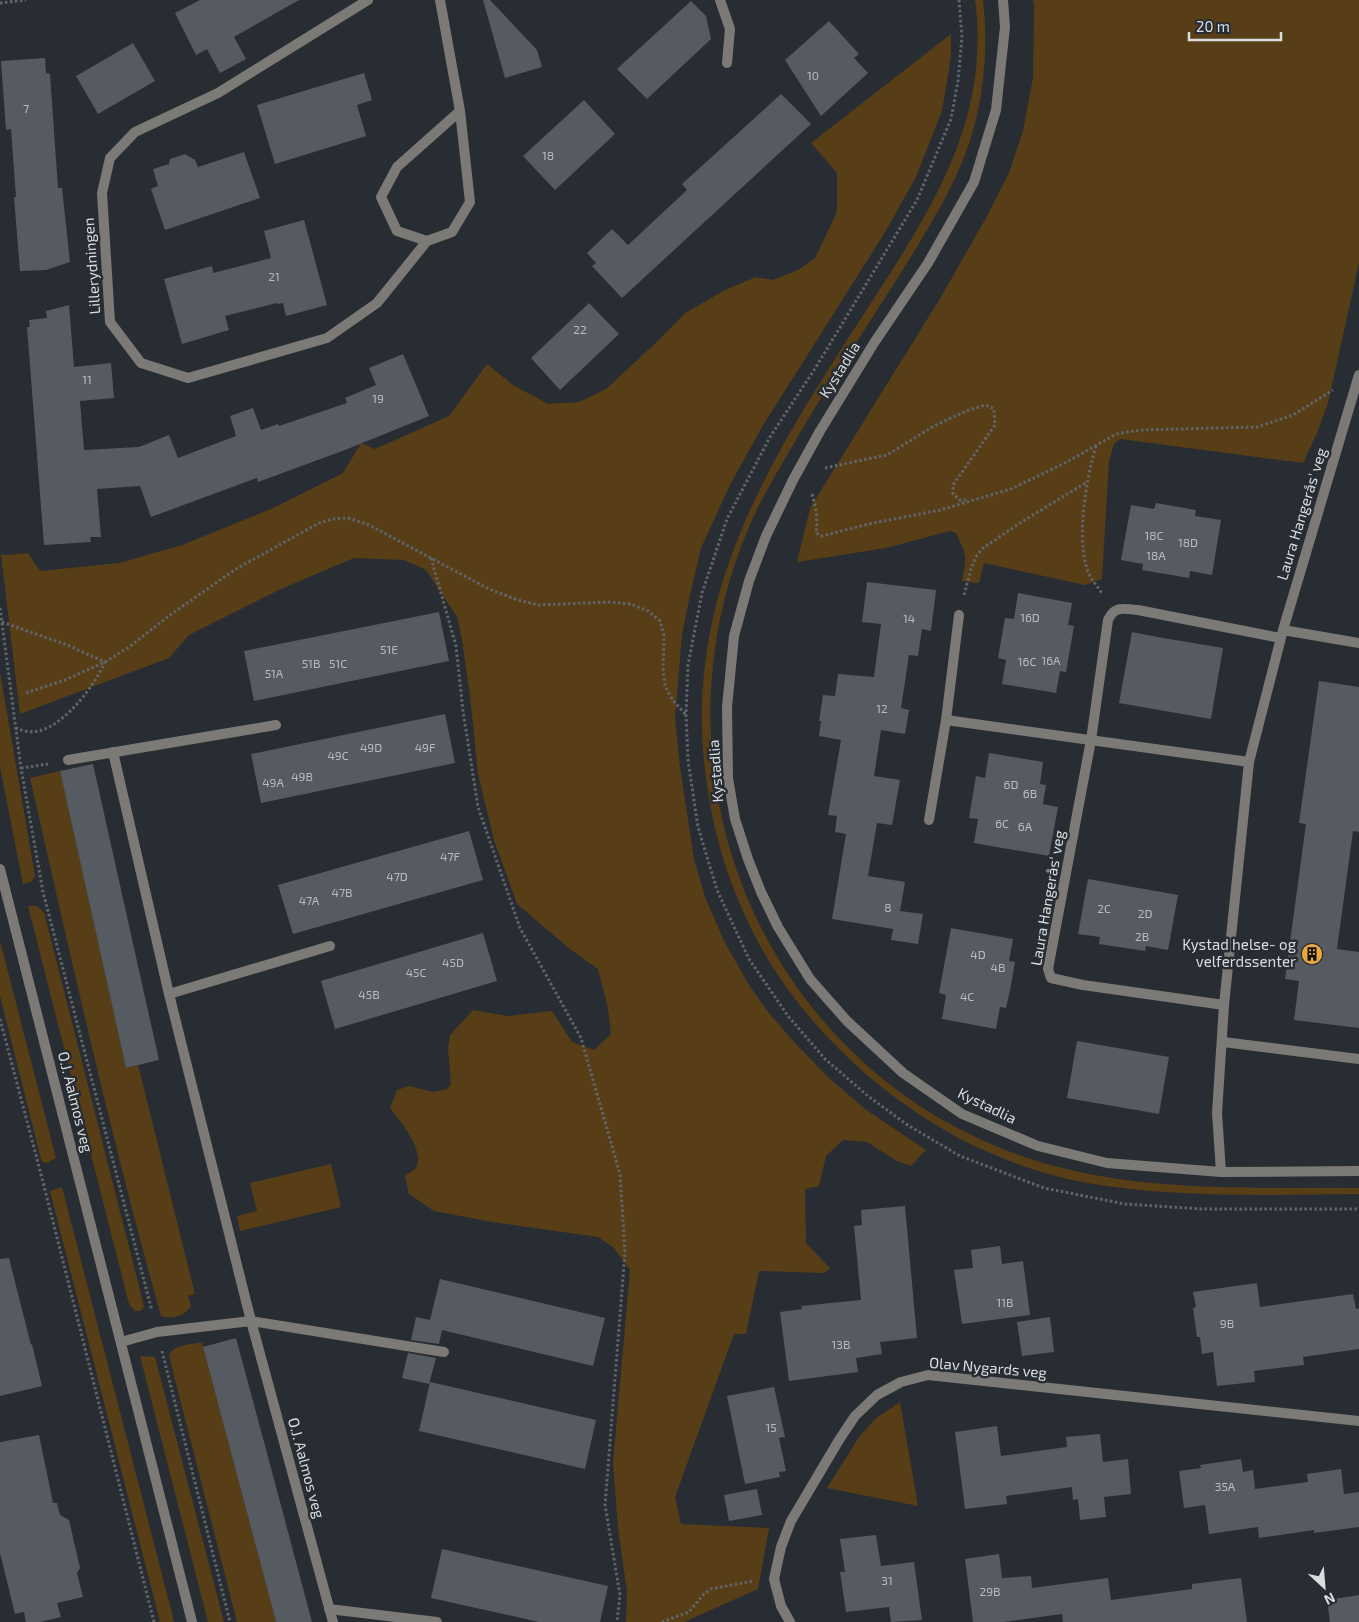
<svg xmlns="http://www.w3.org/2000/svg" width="1359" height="1622" font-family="'Exo 2',sans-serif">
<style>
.green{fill:#573e16}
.building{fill:#555b61}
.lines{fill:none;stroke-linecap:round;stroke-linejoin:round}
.path{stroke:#61656a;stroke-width:3;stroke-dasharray:2.5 2.5;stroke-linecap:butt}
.service{stroke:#7c7a77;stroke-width:10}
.minor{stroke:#7c7a77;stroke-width:10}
.tertiary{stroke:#7c7a77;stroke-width:10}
.labels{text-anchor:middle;stroke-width:5;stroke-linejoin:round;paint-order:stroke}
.number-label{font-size:12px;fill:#b8bcc0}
.street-label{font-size:15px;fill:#d9dde0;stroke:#282d33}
.poi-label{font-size:15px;fill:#d9dde0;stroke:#282d33;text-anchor:end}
</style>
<rect width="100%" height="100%" fill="#282d33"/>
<path class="green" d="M975,0H983C988,42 985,86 974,127C960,179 930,226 902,271C864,332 824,390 789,452C776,474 763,496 752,520C638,776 767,1077 1037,1161C1141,1193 1252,1187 1359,1188V1194C1271,1195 1181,1198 1093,1184C976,1164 872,1096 799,1004C749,941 718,864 707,785C680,603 764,469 858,323C923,222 992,127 975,0Z
M1033,0H1359V263L1328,403L1317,433L1303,463L1120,439L1114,444L1109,461L1102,579L1085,585L984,563L979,583L962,581C967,555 967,557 956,533L950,531L886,548L797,562L810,508L941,297L986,218L1009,173L1023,131L1033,78L1034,7Z
M951,34V57L942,111L916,177L884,234L762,427L730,485L701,548L690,595L682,635L675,718L680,767L694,859L705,897L724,941L749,985L768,1012L796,1044L829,1078L865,1109L926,1150L911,1166L897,1161L867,1142L843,1140L826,1156L819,1186L805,1189L806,1243L830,1268L824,1273L759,1271L746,1334H734L675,1497L681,1524L769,1528L758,1589L684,1622H626L627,1592L618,1528L613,1463L630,1270L614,1248L598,1237L492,1222L434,1211L409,1194L405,1176C408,1174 412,1171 415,1169C427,1152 400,1121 390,1108L397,1090L409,1086L433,1092L447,1089L451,1084L448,1049L450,1035L473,1010L507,1016L552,1011L572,1042L594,1050L611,1034L608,1008L598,969L570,949L517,904L494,840L478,774L470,695L462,640L457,617L426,570L404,560L354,558L281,589L189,635L169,658L20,714L1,554L5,555L28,553L40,571L119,563L182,545L271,509L343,473L361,443L375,449L449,416L487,364L513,385L548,404L579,402L606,389L659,340L685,313L725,290L756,277L773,280L798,270L815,258L837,212V173L811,143Z
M0,672L35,876L31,882L23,884L0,767Z
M60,771L126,1068L138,1065L195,1294L188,1296L191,1306C185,1316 172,1320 161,1316C111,1138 71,958 30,778Z
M28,906H37L44,912L142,1298L144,1307L140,1311H135L129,1304Z
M0,941L55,1154L56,1158L47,1163L43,1162L41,1159L0,996Z
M331,1164L341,1207L240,1231L237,1216L257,1211L250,1183Z
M62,1187L168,1598L174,1622H160L50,1191Z
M197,1343H202L203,1347L276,1622H237L171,1364L169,1354C176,1345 186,1345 197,1343Z
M140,1356L155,1357L224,1622H208Z
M900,1402L918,1506L827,1488L859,1437L875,1419Z"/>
<path class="building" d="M200,0H299L234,37L246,59L220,73L207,49L196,55L175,13Z
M483,0H490L537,50L542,67L505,78Z
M691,1L706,16L711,39L647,99L617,69Z
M829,21L859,54L854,58L868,73L821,116L785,60Z
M133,43L155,81L98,114L76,76Z
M45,58L46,73L50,74L58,188H62L70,262L46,270L20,271L14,197H16L11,129L6,130L1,61Z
M364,73L372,100L357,105L366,136L275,164L257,105Z
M781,94L811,124L622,298L592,266L596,263L587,253L612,229L628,245L687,190L682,184Z
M584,100L615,134L555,190L523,156Z
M244,152L260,198L165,230L151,189L158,186L153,169L169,164L170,159L185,154L195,160L198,167Z
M304,220L327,305L286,316L283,303L277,304V303L225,316L229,330L182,344L164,279L212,266L213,273L271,258L264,231Z
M589,303L619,334L560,390L531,358Z
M69,305L74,367L111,363L114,398L80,401L84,450L139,447L169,435L178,458L236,436L230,416L253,408L261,430L278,424L279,426L347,403L345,398L376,385L369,368L403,354L429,416L345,450L258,482L257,478L151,517L140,486L97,489L101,537H90L91,542L44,545L27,327H30L29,320L47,318L46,311Z
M1156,503L1196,510L1195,516L1221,520L1212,575L1190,571L1189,578L1142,570L1143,564L1121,560L1131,505L1154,509Z
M867,582L936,590L931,631L922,629L918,656L909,655L901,708L909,710L905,734L881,730L874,776L900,780L892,825L877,823L868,876L905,882L900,911L923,914L918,944L891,940L893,929L832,919L846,834L835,832L837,816L828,815L841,740L819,736L821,721H819L823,695L835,696L838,674L874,677L881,624L862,622Z
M1018,593L1072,603L1068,625L1074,626L1066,672L1060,671L1056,693L1002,684L1006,660L998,658L1005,618L1014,619Z
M439,612L449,661L254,701L244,651Z
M1132,632L1163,638L1223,648L1211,719L1119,703Z
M1319,681L1359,687V832L1353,831L1337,949L1359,952V1028L1294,1020L1299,981L1285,979L1306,824L1299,823Z
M445,714L455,763L261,803L251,754Z
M989,753L1043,762L1040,784L1046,785L1043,804L1058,807L1049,856L974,843L978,819L969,818L976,776L985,778Z
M93,764L159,1060L126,1068L60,771Z
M469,831L483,880L293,934L278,885Z
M1088,879L1178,895L1168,950L1146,946L1145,951L1099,944L1100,937L1078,934Z
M951,928L1013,939L1009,961L1015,962L1010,990L1006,1008L1000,1007L996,1029L942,1019L946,995L939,993Z
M483,933L497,981L335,1029L321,981Z
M1077,1041L1169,1057L1159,1114L1067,1098Z
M905,1206L917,1338L880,1342L882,1354L856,1358L858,1372L789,1381L780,1312L802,1309L801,1306L861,1300L854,1226L862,1225L861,1210Z
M1000,1246L1002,1264L1023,1261L1030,1315L962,1324L954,1270L973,1268L971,1250Z
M9,1258L31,1345L32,1344L42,1386L0,1396V1259Z
M440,1279L605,1318L593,1366L442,1330L439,1344L411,1340L416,1317L430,1320Z
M1257,1283L1260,1307L1353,1294L1356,1309L1359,1308V1349L1303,1357L1304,1365L1254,1371L1255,1382L1217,1386L1213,1352L1202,1354L1200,1337H1197L1193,1308L1196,1307L1193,1292Z
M1050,1317L1054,1352L1022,1356L1017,1322Z
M236,1338L267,1453L312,1622H276L203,1347Z
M408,1353L436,1358L429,1384L402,1378Z
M430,1382L596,1420L585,1469L419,1431Z
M774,1387L785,1437L779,1438L786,1471L779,1472L780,1477L745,1484L727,1396Z
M997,1426L1001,1456L1067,1447L1066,1437L1100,1434L1103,1462L1128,1459L1131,1494L1104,1497L1106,1517L1080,1520L1078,1499L1073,1500L1072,1487L1006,1496L1007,1504L965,1509L955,1432Z
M39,1435L53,1503H57L60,1515L69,1520L80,1568L77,1573L83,1597L57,1603L61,1617L40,1622H26L24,1612L15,1614L0,1553V1442Z
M1241,1459L1243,1472L1253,1470L1255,1489L1308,1482L1307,1474L1341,1469L1344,1494L1359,1492V1527L1314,1533V1530L1259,1538L1258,1527L1209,1534L1205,1505L1184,1508L1179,1471L1201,1468L1200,1465Z
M757,1489L762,1515L729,1521L724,1495Z
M876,1535L881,1566L914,1562L922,1620L891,1622L889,1607L846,1612L840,1572H845L840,1539Z
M442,1549L608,1586L600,1622H539L431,1598Z
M999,1554L1002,1578L1031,1576L1032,1588L1108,1578L1111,1600L1192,1589V1584L1241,1578L1247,1622H1063L1062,1614L1003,1622H973L965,1559Z
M1359,1595V1622H1330L1327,1600Z"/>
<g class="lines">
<path class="path" d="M959,0L962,37L958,81L951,119L917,200L816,367L770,437L727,519L702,593L688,665L686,715L688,760L698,827L717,890L749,959L788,1016L825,1059L868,1096L906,1124L960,1156L1044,1188L1125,1204L1202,1209H1359
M0,3L26,0
M1096,446C1086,478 1074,548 1091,578C1094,583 1099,588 1102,594
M825,468L887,455L934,426L966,411L986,405L994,409L995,425L953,485V494L960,500H966
M812,494C816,508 818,519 816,533L822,536L869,524L940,510L1011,489L1067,462L1116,434L1140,430L1257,427L1293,415L1333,390
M431,558L456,646L463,711L478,807L520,928L581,1038L620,1174L625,1252L605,1505L620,1595L617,1622
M964,595L972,566L977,555L983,548L1020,523L1087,482
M0,608L21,768L43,892L152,1311
M2,622L67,645L105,662C94,686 66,724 39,731C31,733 23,731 16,728
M26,693L65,680L105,662L129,647L170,615L236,569L319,523L332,519L348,518L369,525L489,589L518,600L538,605L609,602L631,604L648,611L660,621L664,635L663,668L665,686L672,699L686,715
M21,768L48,764
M0,1019L42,1178L154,1622
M162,1351L230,1622
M662,1622L689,1612L704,1594L711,1589L753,1581"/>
<path class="service" d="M68,760L276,725
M169,994L330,946
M1224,1005L1083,985L1051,978L1048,969L1091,740L1108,620C1115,605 1124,609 1138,610L1280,638
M1223,1042L1359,1059
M251,1321L444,1352
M329,1609L437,1622"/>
<path class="minor" d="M368,0L218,93L135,132L110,158L102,193L110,322L141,363L188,378L327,338L377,303L427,241
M440,0L460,111L470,202L452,232L427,241L397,231L381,197L397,167L460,111
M720,0L730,29L727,63
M1283,630L1359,643
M946,720L1249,762
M113,752L169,994L251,1321L333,1622
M929,820L946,720L959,615
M0,869L192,1622
M1221,1172L1217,1113L1224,1005L1249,762L1283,630L1359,375
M121,1342L157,1332L251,1321
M790,1622L781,1606L774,1579L781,1547L791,1521L839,1440L855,1416L877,1395L901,1382L928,1375L1359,1421"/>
<path class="tertiary" d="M1003,0L1005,27L996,110L974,182L928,263L874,343L820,431L793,480L766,536L749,581L734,636L727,707L728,778L735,819L748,859L761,892L778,927L810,979L847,1021L903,1073L962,1114L1038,1146L1107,1163L1221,1172L1359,1171"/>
</g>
<defs>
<g id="building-disc" transform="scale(1.125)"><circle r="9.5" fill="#eca93a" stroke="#282d33"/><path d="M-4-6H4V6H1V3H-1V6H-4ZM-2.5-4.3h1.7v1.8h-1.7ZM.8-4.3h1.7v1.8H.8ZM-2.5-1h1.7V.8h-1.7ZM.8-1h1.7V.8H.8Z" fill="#111"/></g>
</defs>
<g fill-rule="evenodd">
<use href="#building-disc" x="1312" y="954"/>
</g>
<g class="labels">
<g class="number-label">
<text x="813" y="80">10</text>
<text x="26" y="113">7</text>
<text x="548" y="160">18</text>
<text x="274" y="281">21</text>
<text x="580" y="334">22</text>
<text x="87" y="384">11</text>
<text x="378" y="403">19</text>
<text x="1154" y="540">18C</text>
<text x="1188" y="547">18D</text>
<text x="1156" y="560">18A</text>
<text x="1030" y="622">16D</text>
<text x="909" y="623">14</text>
<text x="389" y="654">51E</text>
<text x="1051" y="665">16A</text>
<text x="1027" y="666">16C</text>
<text x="311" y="668">51B</text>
<text x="338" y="668">51C</text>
<text x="274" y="678">51A</text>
<text x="882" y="713">12</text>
<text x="371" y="752">49D</text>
<text x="425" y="752">49F</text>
<text x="338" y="760">49C</text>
<text x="302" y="781">49B</text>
<text x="273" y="787">49A</text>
<text x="1011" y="789">6D</text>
<text x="1030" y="798">6B</text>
<text x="1002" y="828">6C</text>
<text x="1025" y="831">6A</text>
<text x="450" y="861">47F</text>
<text x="397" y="881">47D</text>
<text x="342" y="897">47B</text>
<text x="309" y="905">47A</text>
<text x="888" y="912">8</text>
<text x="1104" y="913">2C</text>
<text x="1145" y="918">2D</text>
<text x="1142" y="941">2B</text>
<text x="978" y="959">4D</text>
<text x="453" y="967">45D</text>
<text x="998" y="972">4B</text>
<text x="416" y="977">45C</text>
<text x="369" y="999">45B</text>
<text x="967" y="1001">4C</text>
<text x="1005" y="1307">11B</text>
<text x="1227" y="1328">9B</text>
<text x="841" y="1349">13B</text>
<text x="771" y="1432">15</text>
<text x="1225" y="1491">35A</text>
<text x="887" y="1585">31</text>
<text x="990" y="1596">29B</text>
</g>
<g class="street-label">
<text transform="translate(92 266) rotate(-94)" y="5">Lillerydningen</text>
<text transform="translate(840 370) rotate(-58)" y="5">Kystadlia</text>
<text transform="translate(1302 514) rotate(-73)" y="5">Laura Hangerås' veg</text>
<text transform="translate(716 771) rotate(-94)" y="5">Kystadlia</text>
<text transform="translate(1048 898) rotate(-80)" y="5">Laura Hangerås' veg</text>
<text transform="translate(75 1102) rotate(76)" y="5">O.J. Aalmos veg</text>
<text transform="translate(987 1106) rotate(26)" y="5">Kystadlia</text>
<text transform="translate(988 1368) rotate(5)" y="5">Olav Nygards veg</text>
<text transform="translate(306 1468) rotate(75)" y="5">O.J. Aalmos veg</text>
</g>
<g class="poi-label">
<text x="1296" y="950">Kystad helse- og<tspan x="1296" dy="17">velferdssenter</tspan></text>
</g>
</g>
<g transform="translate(1324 1587) rotate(154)" stroke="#282d33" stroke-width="4" paint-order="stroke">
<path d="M0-4L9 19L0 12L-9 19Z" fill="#d9dde0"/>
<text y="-8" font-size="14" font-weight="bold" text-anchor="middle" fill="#d9dde0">N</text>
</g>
<path d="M1189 32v8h92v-8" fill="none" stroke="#d9dde0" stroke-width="2.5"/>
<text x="1196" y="32" font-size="15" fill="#d9dde0" stroke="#282d33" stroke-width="4" paint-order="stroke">20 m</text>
</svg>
